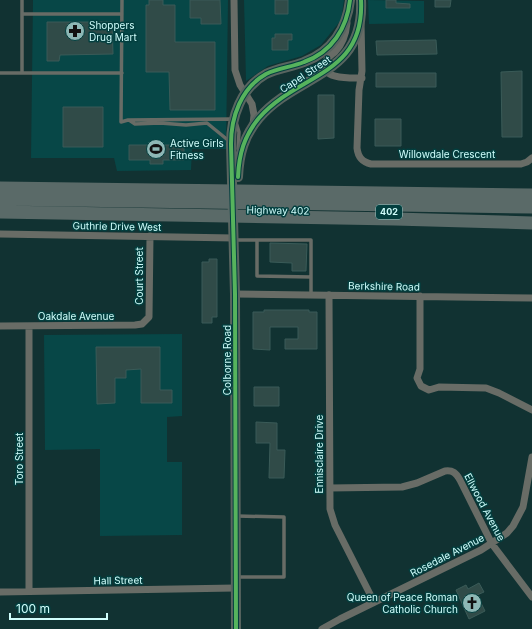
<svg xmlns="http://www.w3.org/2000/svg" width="532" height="629" font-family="Inter,sans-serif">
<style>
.built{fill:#074747}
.building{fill:#304b48;stroke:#3a5b58}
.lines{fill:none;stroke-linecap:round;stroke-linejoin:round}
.lane{stroke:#686c66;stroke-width:3.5}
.street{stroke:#686c66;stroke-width:7}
.secondary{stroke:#596560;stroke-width:10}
.highway{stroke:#5a6a68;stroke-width:13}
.cycleway-casing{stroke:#033f3f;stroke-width:6}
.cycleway{stroke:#56b35d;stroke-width:4}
.labels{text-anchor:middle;stroke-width:3;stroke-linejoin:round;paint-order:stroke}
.shield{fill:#033f3f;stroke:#92c5c3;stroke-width:1}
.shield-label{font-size:9px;font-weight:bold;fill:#d0fefc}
.poi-label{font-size:10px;fill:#d0fefc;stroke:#033f3f;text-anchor:start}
.street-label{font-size:10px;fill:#d0fefc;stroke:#033f3f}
</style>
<rect width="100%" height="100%" fill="#113232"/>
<path class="built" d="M33,0H228L226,149H192L191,170L117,171L114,158H31Z
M244,0H344L341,20L321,45L302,56L268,66L246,81Z
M368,0L424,1V23L369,24Z
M182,334V416L167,417V462H182V535L100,536V449L45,450L44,335Z"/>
<path class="building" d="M149,0H163V5H175V42H215V110H170L169,72H146V5H149Z
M190,0H220L221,24H201V18H190Z
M275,0H288V14H275Z
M386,0H396V3L410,4V8H386Z
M435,0H451L450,7H435Z
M47,22H112L113,54L60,55L59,61H47Z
M275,34H292V40H288V50H272V38H275Z
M436,40L437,54L377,55L376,41Z
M522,71V137H502L501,72Z
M376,73H436V87H376Z
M318,95H334V138L318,139Z
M63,107H103V147H63Z
M375,119H401V146H375Z
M129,145H184V160H163V164H150V160H129Z
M270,243L307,244L306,271H292V263L270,262Z
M209,259H217V317H212V323H202V262H209Z
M264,310H309V312H317V349H285V339H298V327H270V350L253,349V312H264Z
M96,347H160V390H172V403H141V369L126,370V378H115V403L97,404Z
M254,387H279V406H254Z
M256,422L277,423V450H285L284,478H269L270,443H256Z
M479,583L484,592L477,595L485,611L469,619L456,590L466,585L468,589Z"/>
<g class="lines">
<path class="lane" d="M22,0V73H122
M122,0L121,122L128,120L231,119L236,122L239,132L238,149
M22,14H122
M0,73H22
M129,120L135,124L160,123L186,125L207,123L229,141
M235,240H311V295
M257,240V276L311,277
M237,577H284V517L237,516"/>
<path class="street" d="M234,0L235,70L240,85L252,104L254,115L253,125
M347,23C346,34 343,44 335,52C332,54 328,57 326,61C318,80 352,78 362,78
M361,23L362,71L359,90L357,148C358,157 362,162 371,164H521L527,162L532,158
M0,234L234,238
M235,294L532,298
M329,295L330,509L335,525L374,602
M420,296V369L417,378L421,386L429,390L439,387L486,388L499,393L532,410
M0,326L135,325L142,324L149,317L150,236
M29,326V591
M330,488L402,487L417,483L445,471C453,470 456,473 460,480L492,544L532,597
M0,592L235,588
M322,629L340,619L481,550L507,533L513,526L523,507L532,457"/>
<path class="secondary" d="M238,177C239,154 244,136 259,118C298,73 365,76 361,0
M236,629L235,294L231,144C231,117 241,88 266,74C278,68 292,67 304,62C332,52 347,28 350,0"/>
<path class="highway" d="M0,188L532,195
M0,199L532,207
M0,212L395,219L532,223"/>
<g class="cycleway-casing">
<path id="cycleway" d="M238,177C239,154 244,136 259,118C298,73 365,76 361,0
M236,629L235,294L231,144C231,117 241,88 266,74C278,68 292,67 304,62C332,52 347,28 350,0"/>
</g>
<use href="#cycleway" class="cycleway"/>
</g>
<defs>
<g id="pharmacy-disc" transform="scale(1)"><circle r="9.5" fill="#8db7b5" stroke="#033f3f"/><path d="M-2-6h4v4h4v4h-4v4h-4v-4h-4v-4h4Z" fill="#111"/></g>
<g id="stadium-disc" transform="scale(1)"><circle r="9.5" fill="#8db7b5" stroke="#033f3f"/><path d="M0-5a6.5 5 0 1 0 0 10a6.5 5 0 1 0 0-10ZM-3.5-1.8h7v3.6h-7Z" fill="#111"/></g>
<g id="church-disc" transform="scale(1)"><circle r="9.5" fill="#8db7b5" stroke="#033f3f"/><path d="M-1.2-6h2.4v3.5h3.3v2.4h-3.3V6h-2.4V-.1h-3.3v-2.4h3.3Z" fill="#111"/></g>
</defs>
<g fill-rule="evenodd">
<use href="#pharmacy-disc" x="75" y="31"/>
<use href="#stadium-disc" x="156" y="149"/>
<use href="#church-disc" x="472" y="603"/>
</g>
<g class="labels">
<rect class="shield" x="376" y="205" width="26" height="14" rx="3"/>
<g class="shield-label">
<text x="389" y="215">402</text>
</g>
<g class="poi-label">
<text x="89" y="29">Shoppers<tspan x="89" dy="12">Drug Mart</tspan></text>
<text x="170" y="147">Active Girls<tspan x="170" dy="12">Fitness</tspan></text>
<text x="458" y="601" text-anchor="end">Queen of Peace Roman<tspan x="458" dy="12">Catholic Church</tspan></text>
</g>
<g class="street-label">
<text transform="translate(305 74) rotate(-33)" y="4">Capel Street</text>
<text x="447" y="158">Willowdale Crescent</text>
<text transform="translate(278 210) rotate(1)" y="4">Highway 402</text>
<text transform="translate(117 226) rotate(1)" y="4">Guthrie Drive West</text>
<text transform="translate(139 276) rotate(-90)" y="4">Court Street</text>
<text transform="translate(384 286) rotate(1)" y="4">Berkshire Road</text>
<text x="76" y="320">Oakdale Avenue</text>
<text transform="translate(227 360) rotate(-90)" y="4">Colborne Road</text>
<text transform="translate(319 454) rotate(-90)" y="4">Ennisclaire Drive</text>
<text transform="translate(19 459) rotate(-90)" y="4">Toro Street</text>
<text transform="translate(485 507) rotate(62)" y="4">Ellwood Avenue</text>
<text transform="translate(447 555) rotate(-27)" y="4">Rosedale Avenue</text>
<text transform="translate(118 580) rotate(-1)" y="4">Hall Street</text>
</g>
</g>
<path d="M10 613v6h97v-6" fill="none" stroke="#d0fefc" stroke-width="2"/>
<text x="16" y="613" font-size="12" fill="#d0fefc" stroke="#033f3f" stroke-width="3" paint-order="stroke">100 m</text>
</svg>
